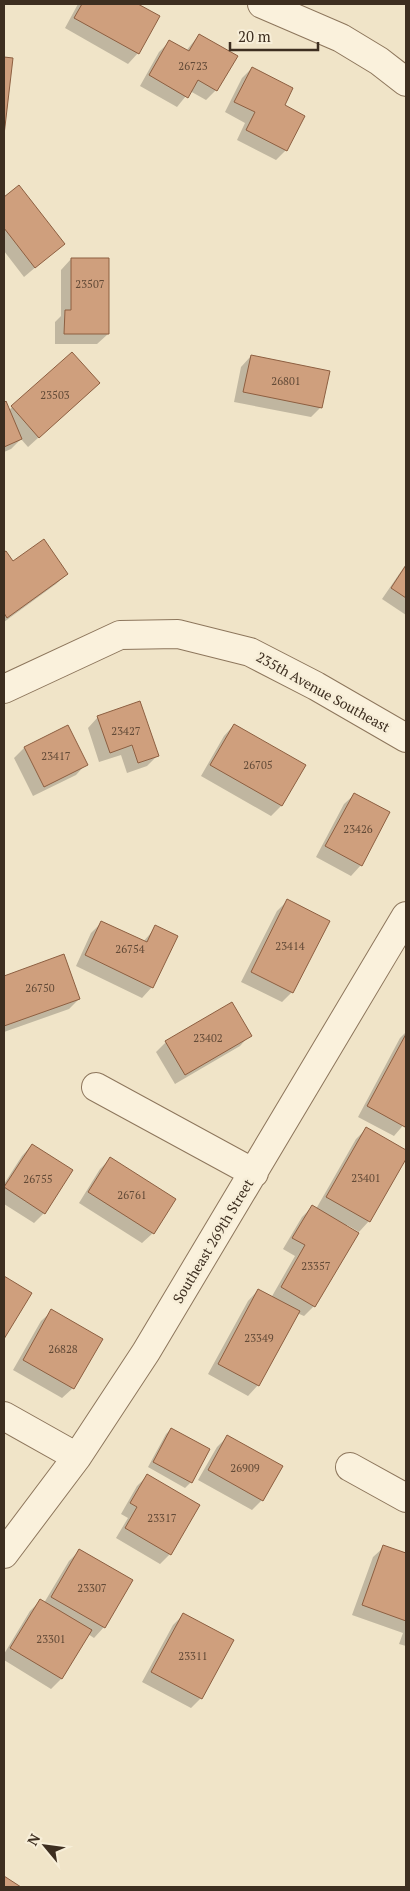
<svg xmlns="http://www.w3.org/2000/svg" width="410" height="1891" font-family="'PT Serif',serif">
<style>
.shadow{fill:#0003}
.building{fill:#cf9f7d;stroke:#8d5f41}
.lines{fill:none;stroke-linecap:round;stroke-linejoin:round}
.minor-casing{stroke:#8d765c;stroke-width:30}
.minor{stroke:#faf1dc;stroke-width:28}
.labels{text-anchor:middle;stroke-width:5;stroke-linejoin:round;paint-order:stroke}
.number-label{font-size:11px;fill:#624a37}
.street-label{font-size:14px;fill:#3d2e20;stroke:#f7eed8}
</style>
<rect width="100%" height="100%" fill="#f0e4c8"/>
<path class="shadow" d="M78,4H135L158,17L138,53L128,64L65,28Z
M199,35L216,90L206,100L190,91L177,107L140,86L159,52L169,42L186,51Z
M4,58L12,59L4,125Z
M252,68L283,106L286,150L276,160L237,140L245,123L225,112L242,78Z
M19,187L63,244L24,277L4,251V199Z
M71,259L108,334L97,344H55V322L61,316V270Z
M72,354L88,393L28,447L21,439L11,449L4,452V404L6,403L9,410Z
M251,356L321,407L311,417L234,402L241,367Z
M6,553L13,563L67,574L56,584L4,622V554Z
M406,564V615L382,599Z
M98,717L158,755L147,766L127,773L121,755L99,762L88,728Z
M234,725L305,766L281,806L271,816L201,776L224,736Z
M67,727L86,764L76,775L33,796L14,758L24,748Z
M355,794L361,865L351,876L316,857L344,804Z
M287,901L292,992L282,1002L241,982L277,911Z
M102,922L143,942L156,927L152,987L142,998L76,966L91,933Z
M64,956L79,999L69,1009L4,1032V977Z
M406,1032V1122L394,1136L358,1117L400,1038Z
M250,1035L240,1046L175,1084L156,1052L166,1042Z
M366,1129L406,1152V1156L369,1221L359,1232L347,1225L314,1306L304,1316L297,1313L258,1385L248,1396L208,1374L248,1301L258,1290L271,1298L295,1256L283,1249L302,1217L312,1207L316,1209L356,1139Z
M32,1145L44,1213L34,1223L4,1204V1184L22,1156Z
M110,1159L153,1233L142,1243L79,1203L100,1169Z
M4,1277L30,1293L4,1336Z
M52,1311L73,1388L62,1398L13,1370L41,1321Z
M171,1429L208,1449L191,1482L185,1488L148,1467L166,1434Z
M227,1437L262,1500L252,1510L198,1480L217,1447Z
M147,1476L170,1554L160,1564L116,1538L128,1518L121,1514L137,1486Z
M384,1547L406,1555V1646L399,1644L403,1633L352,1615L373,1557Z
M79,1551L104,1627L94,1638L88,1634L61,1679L51,1689L4,1660V1654L30,1611L40,1601L44,1603L69,1561Z
M184,1614L201,1698L191,1708L142,1682L173,1625Z"/>
<path class="building" d="M82,4H138L160,16L139,54L74,18Z
M199,34L238,56L217,91L198,80L188,98L149,75L169,40L189,51Z
M4,57L13,58L4,135Z
M252,67L293,88L285,105L305,116L287,151L246,130L255,112L234,102Z
M19,185L65,244L35,268L4,228V197Z
M71,258H109V334H64L65,310H71Z
M72,352L100,383L39,438L11,406Z
M251,355L330,371L322,408L243,392Z
M6,401L22,439L4,447V403Z
M44,539L68,574L7,618L4,613V552L6,551L13,561Z
M406,565V598L391,588Z
M140,701L159,756L138,763L132,745L110,753L97,716Z
M234,724L306,765L282,806L210,765Z
M68,725L88,765L44,787L24,747Z
M354,793L390,812L362,866L325,846Z
M287,899L330,921L293,993L251,972Z
M101,921L147,942L155,925L178,936L153,988L85,955Z
M64,954L80,999L4,1026V976Z
M232,1002L252,1036L185,1075L165,1041Z
M406,1034V1125L405,1127L367,1106Z
M366,1127L406,1150V1159L370,1222L326,1197Z
M32,1144L73,1170L45,1214L4,1187Z
M110,1157L176,1199L154,1234L88,1192Z
M312,1205L359,1233L315,1307L281,1287L305,1245L292,1238Z
M4,1276L32,1293L4,1339Z
M258,1289L300,1311L259,1386L218,1364Z
M51,1309L103,1339L74,1389L23,1360Z
M171,1428L210,1449L192,1483L153,1462Z
M227,1435L283,1466L263,1501L208,1470Z
M147,1474L200,1505L171,1555L125,1528L137,1507L130,1503Z
M383,1545L406,1553V1621L362,1605Z
M79,1549L133,1580L105,1628L51,1597Z
M40,1599L92,1630L62,1679L10,1648Z
M183,1613L234,1640L202,1699L151,1672Z
M4,1876L21,1887H4Z"/>
<g class="lines">
<g class="minor-casing">
<path id="minor" d="M262,4L341,38L379,61L406,82
M4,689L120,635L178,634L250,652L316,686L406,738
M96,1087L254,1173
M4,1416L77,1457
M350,1467L406,1498
M4,1554L77,1457L146,1352L406,916"/>
</g>
<use href="#minor" class="minor"/>
</g>
<g class="labels">
<g class="number-label">
<text x="193" y="70">26723</text>
<text x="90" y="288">23507</text>
<text x="286" y="385">26801</text>
<text x="55" y="399">23503</text>
<text x="126" y="735">23427</text>
<text x="56" y="760">23417</text>
<text x="258" y="769">26705</text>
<text x="358" y="833">23426</text>
<text x="290" y="950">23414</text>
<text x="130" y="953">26754</text>
<text x="40" y="992">26750</text>
<text x="208" y="1042">23402</text>
<text x="366" y="1182">23401</text>
<text x="38" y="1183">26755</text>
<text x="132" y="1199">26761</text>
<text x="316" y="1270">23357</text>
<text x="259" y="1342">23349</text>
<text x="63" y="1353">26828</text>
<text x="245" y="1472">26909</text>
<text x="162" y="1522">23317</text>
<text x="92" y="1592">23307</text>
<text x="51" y="1643">23301</text>
<text x="193" y="1660">23311</text>
</g>
<g class="street-label">
<text transform="translate(323 692) rotate(29)" y="5">235th Avenue Southeast</text>
<text transform="translate(213 1241) rotate(-59)" y="5">Southeast 269th Street</text>
</g>
</g>
<rect width="410" height="1891" fill="none" stroke="#3d2e20" stroke-width="10"/>
<g transform="translate(45 1846) rotate(299)" stroke="#f7eed8" stroke-width="4" paint-order="stroke">
<path d="M0-4L9 19L0 12L-9 19Z" fill="#3d2e20"/>
<text y="-8" font-size="14" font-weight="bold" text-anchor="middle" fill="#3d2e20">N</text>
</g>
<path d="M230 42v8h88v-8" fill="none" stroke="#3d2e20" stroke-width="2.5"/>
<text x="238" y="42" font-size="15" fill="#3d2e20" stroke="#f7eed8" stroke-width="4" paint-order="stroke">20 m</text>
</svg>
